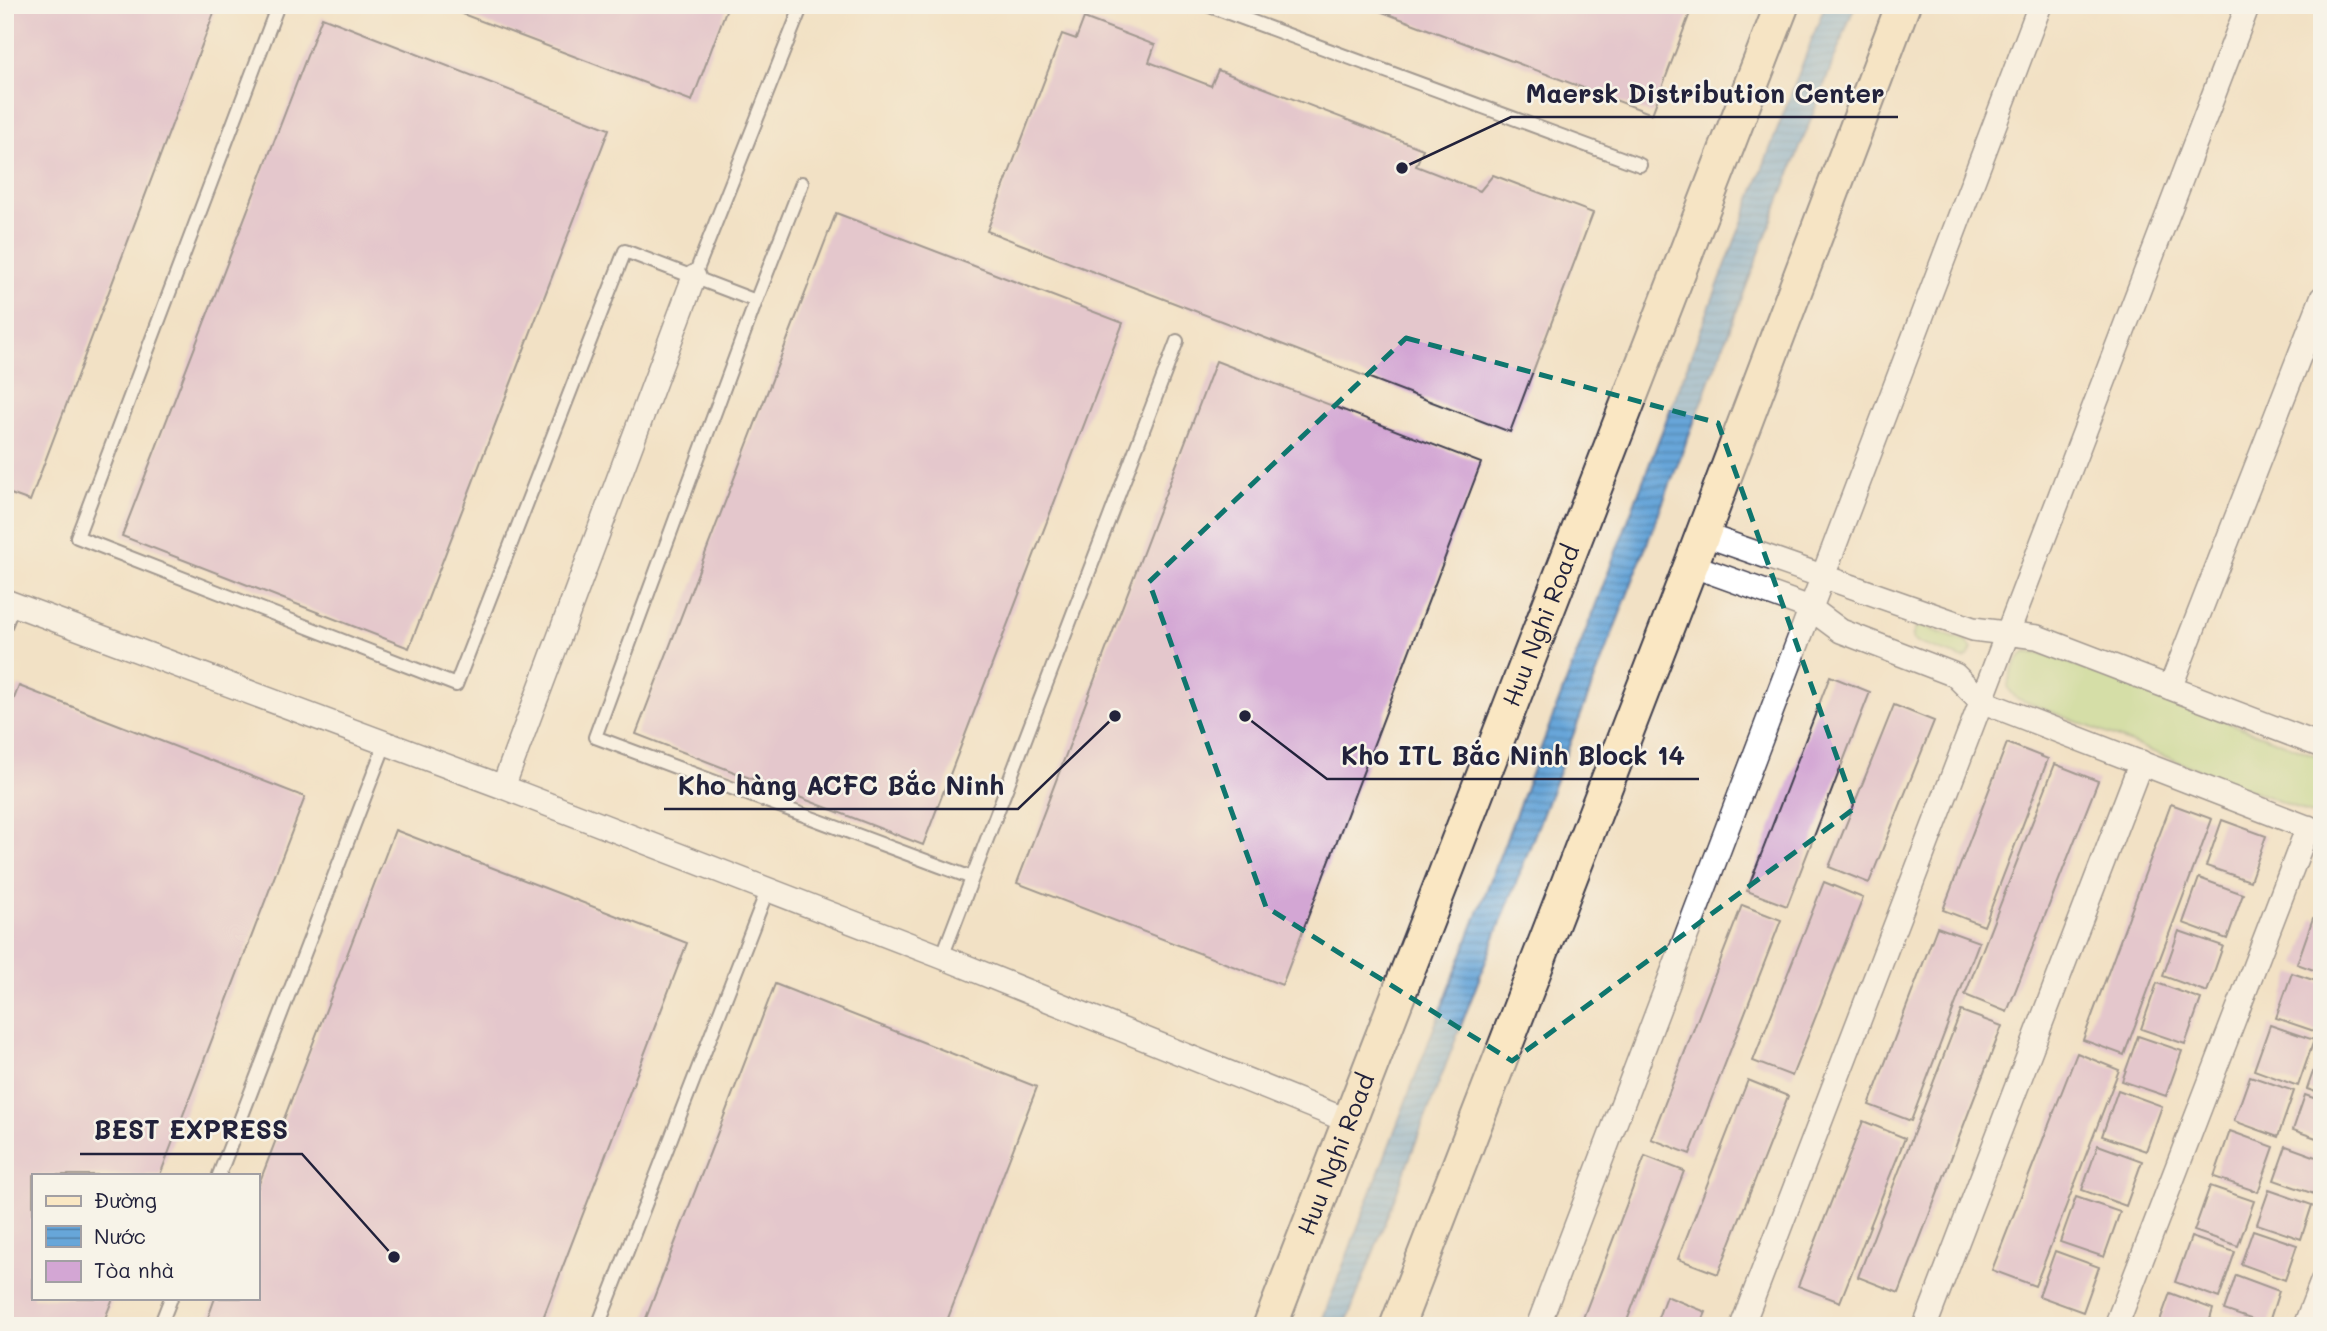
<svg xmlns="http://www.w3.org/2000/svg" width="2327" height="1331" font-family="Mali,sans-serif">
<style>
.grass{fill:#b1d983;stroke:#6a7e5f;stroke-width:2}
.water{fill:url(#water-rules);stroke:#44648a;stroke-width:2}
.building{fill:#d3a6d4}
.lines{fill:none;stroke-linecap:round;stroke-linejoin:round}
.service-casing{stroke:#413f50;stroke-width:16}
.minor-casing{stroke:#413f50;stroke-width:26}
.secondary-casing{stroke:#413f50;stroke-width:37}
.service{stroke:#fff;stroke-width:12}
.minor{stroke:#fff;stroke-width:23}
.secondary{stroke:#fae7c3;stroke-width:33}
.marked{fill:none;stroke:#0f766e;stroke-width:5;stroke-dasharray:14 9;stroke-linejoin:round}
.labels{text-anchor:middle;stroke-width:5;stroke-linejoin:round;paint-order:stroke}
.street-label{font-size:24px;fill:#22223b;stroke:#f7f3e8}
.leader{fill:none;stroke:#22223b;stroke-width:2.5}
.callout-dot{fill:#22223b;stroke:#f7f3e8;stroke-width:2.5}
.callout-label{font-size:26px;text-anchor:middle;font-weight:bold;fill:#22223b;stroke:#f7f3e8;stroke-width:5;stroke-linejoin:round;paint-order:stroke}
</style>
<defs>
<pattern id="water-rules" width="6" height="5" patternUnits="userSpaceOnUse" patternTransform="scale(1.75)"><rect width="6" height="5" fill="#67a6d9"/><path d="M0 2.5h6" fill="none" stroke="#5487b1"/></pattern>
</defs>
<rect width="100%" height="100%" fill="#f7f3e8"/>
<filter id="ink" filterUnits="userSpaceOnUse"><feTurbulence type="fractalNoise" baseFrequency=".0143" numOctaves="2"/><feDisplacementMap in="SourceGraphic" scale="14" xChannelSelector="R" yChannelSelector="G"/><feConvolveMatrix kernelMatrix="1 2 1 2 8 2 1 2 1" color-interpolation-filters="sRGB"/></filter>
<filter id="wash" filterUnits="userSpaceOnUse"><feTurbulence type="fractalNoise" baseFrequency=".00686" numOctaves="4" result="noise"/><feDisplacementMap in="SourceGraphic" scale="28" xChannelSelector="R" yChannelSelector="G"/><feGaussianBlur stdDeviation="1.57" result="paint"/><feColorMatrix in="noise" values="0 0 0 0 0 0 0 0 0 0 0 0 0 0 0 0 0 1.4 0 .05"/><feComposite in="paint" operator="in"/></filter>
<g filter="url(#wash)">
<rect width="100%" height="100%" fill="#f2e1c5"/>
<path class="grass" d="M1921,626L1967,642L1972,649L1968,657L1964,659L1915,642L1912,638L1915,629Z
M2026,652L2049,655L2322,758V818L2016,698L2008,688C2009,674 2014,661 2026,652Z"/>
<path class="water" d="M1825,5H1855L1345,1326H1320Z"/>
<g id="blocks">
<path class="building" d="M5,5H217L30,501L5,492Z
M439,5H728L692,101Z
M1364,5H1693L1652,114Z
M322,17L609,129L409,648L122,536Z
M1084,18L1155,45L1149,62L1211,86L1218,70L1423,149L1416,166L1480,191L1493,175L1593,213L1510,432L987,231L1062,34L1076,39Z
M836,213L1123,323L923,845L636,734Z
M1216,361L1481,463L1282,985L1017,883Z
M1830,676L1870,692L1787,906L1747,891Z
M19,686L305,797L160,1175H33V1298H113L102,1326H5V721Z
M1894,705L1934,721L1869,883L1829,867Z
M2007,743L2048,759L1984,926L1943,910Z
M2055,764L2098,781L2007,1012L1965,995Z
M2171,804L2212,819L2124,1055L2083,1040Z
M2222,820L2266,836L2250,881L2206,866Z
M395,830L687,943L540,1326H205L215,1298H257V1189Z
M2199,878L2243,894L2227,939L2183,923Z
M1824,882L1863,898L1792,1076L1753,1061Z
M1742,905L1781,920L1690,1154L1651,1139Z
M2313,918L2322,922V973L2297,964Z
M1937,927L1979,942L1911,1121L1869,1105Z
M2179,931L2223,946L2207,992L2163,976Z
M2292,973L2322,983L2320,1033L2276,1018Z
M2157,983L2201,999L2185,1044L2141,1029Z
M775,984L1037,1087L945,1326H643Z
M1961,1011L2002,1026L1899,1293L1858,1277Z
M2270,1025L2314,1040L2298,1086L2254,1070Z
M2138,1036L2182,1051L2166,1096L2122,1081Z
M2077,1053L2119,1070L2035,1286L1992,1270Z
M2319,1055L2322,1056V1094L2307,1089Z
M2250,1076L2294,1091L2278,1137L2234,1121Z
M1748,1080L1788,1096L1718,1274L1678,1259Z
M2118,1090L2162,1106L2146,1151L2102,1136Z
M2305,1095L2322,1101V1140L2293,1130Z
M1863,1121L1905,1138L1840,1302L1798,1286Z
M2230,1131L2274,1147L2258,1192L2214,1177Z
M2098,1145L2142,1161L2126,1206L2082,1190Z
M2286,1146L2322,1159V1182L2317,1195L2274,1180Z
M1645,1156L1684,1171L1625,1326H1580Z
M2210,1186L2254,1201L2238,1246L2194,1231Z
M2269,1190L2312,1205L2301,1239L2257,1224Z
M2076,1197L2120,1212L2104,1257L2060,1242Z
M2253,1230L2297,1245L2285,1280L2241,1264Z
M2191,1237L2235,1252L2219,1298L2175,1282Z
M2055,1251L2099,1267L2083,1312L2039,1296Z
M2236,1275L2279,1291L2268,1325L2224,1310Z
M2170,1293L2213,1309L2208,1326H2158Z
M1666,1296L1706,1312L1700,1326H1655Z"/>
</g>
</g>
<g filter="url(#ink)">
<use href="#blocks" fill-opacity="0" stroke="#413f50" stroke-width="2"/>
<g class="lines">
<g class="service-casing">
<path id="service" d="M278,5L77,537L456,685L625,251L756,301L595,737L972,878
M1207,5L1640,165
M694,277L802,5
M756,301L802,183
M5,626L14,604
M942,957L1177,341
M219,1175L385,744
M160,1326L171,1298
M598,1326L767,891"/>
</g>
<g class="minor-casing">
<path id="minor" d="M694,277L503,787L942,957L1351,1122
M1702,534L1973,629L2037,637L2322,746
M1691,565L1810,608L1841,631L1955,675L1981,701L2322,833
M5,601L503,787
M2170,688L2322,298
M1538,1326L2040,5
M1742,1326L2248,5
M1925,1326L2141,762
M2116,1326L2308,827
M2305,1326L2322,1282"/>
</g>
<g class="secondary-casing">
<g id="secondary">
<path id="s1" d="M1270,1326L1782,5"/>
<path d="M1397,1326L1691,565L1903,5"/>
</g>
</g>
<use href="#service" class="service"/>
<use href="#minor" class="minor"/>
<use href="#secondary" class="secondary"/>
</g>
</g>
<path d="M0 0H2327V1331H0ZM1406,338L1718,423L1855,808L1512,1061L1266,907L1149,582Z" fill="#f2e1c5" fill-opacity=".55" fill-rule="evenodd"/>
<path class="marked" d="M1406,338L1718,423L1855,808L1512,1061L1266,907L1149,582Z"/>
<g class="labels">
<g class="street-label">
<text dy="8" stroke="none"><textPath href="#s1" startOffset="751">Huu Nghi Road</textPath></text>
<text dy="8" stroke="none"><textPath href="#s1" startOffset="184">Huu Nghi Road</textPath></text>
</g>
</g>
<path class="leader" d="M1402 168L1511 117H1898M1245 716L1327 779H1699M1115 716L1018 809H664M394 1257L302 1154H80"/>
<g class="callout-dot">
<circle cx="1402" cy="168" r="7"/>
<circle cx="1245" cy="716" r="7"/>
<circle cx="1115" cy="716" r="7"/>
<circle cx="394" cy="1257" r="7"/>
</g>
<g class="callout-label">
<text x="1705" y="103">Maersk Distribution Center</text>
<text x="1513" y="765">Kho ITL Bắc Ninh Block 14</text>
<text x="841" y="795">Kho hàng ACFC Bắc Ninh</text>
<text x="191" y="1139">BEST EXPRESS</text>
</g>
<rect width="2327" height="1331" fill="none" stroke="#f7f3e8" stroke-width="28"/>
<rect x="32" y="1174" width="228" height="126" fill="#f7f3e8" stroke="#a29fa3" stroke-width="2"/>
<rect x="46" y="1196" width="35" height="10" fill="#fae7c3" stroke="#a29fa3" stroke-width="2"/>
<text x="94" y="1208" font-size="21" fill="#22223b">Đường</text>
<rect x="46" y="1226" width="35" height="21" fill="url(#water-rules)" stroke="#a29fa3" stroke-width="2"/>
<text x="94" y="1244" font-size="21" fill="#22223b">Nước</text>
<rect x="46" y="1261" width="35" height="21" fill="#d3a6d4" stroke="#a29fa3" stroke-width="2"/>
<text x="94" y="1278" font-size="21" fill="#22223b">Tòa nhà</text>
</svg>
